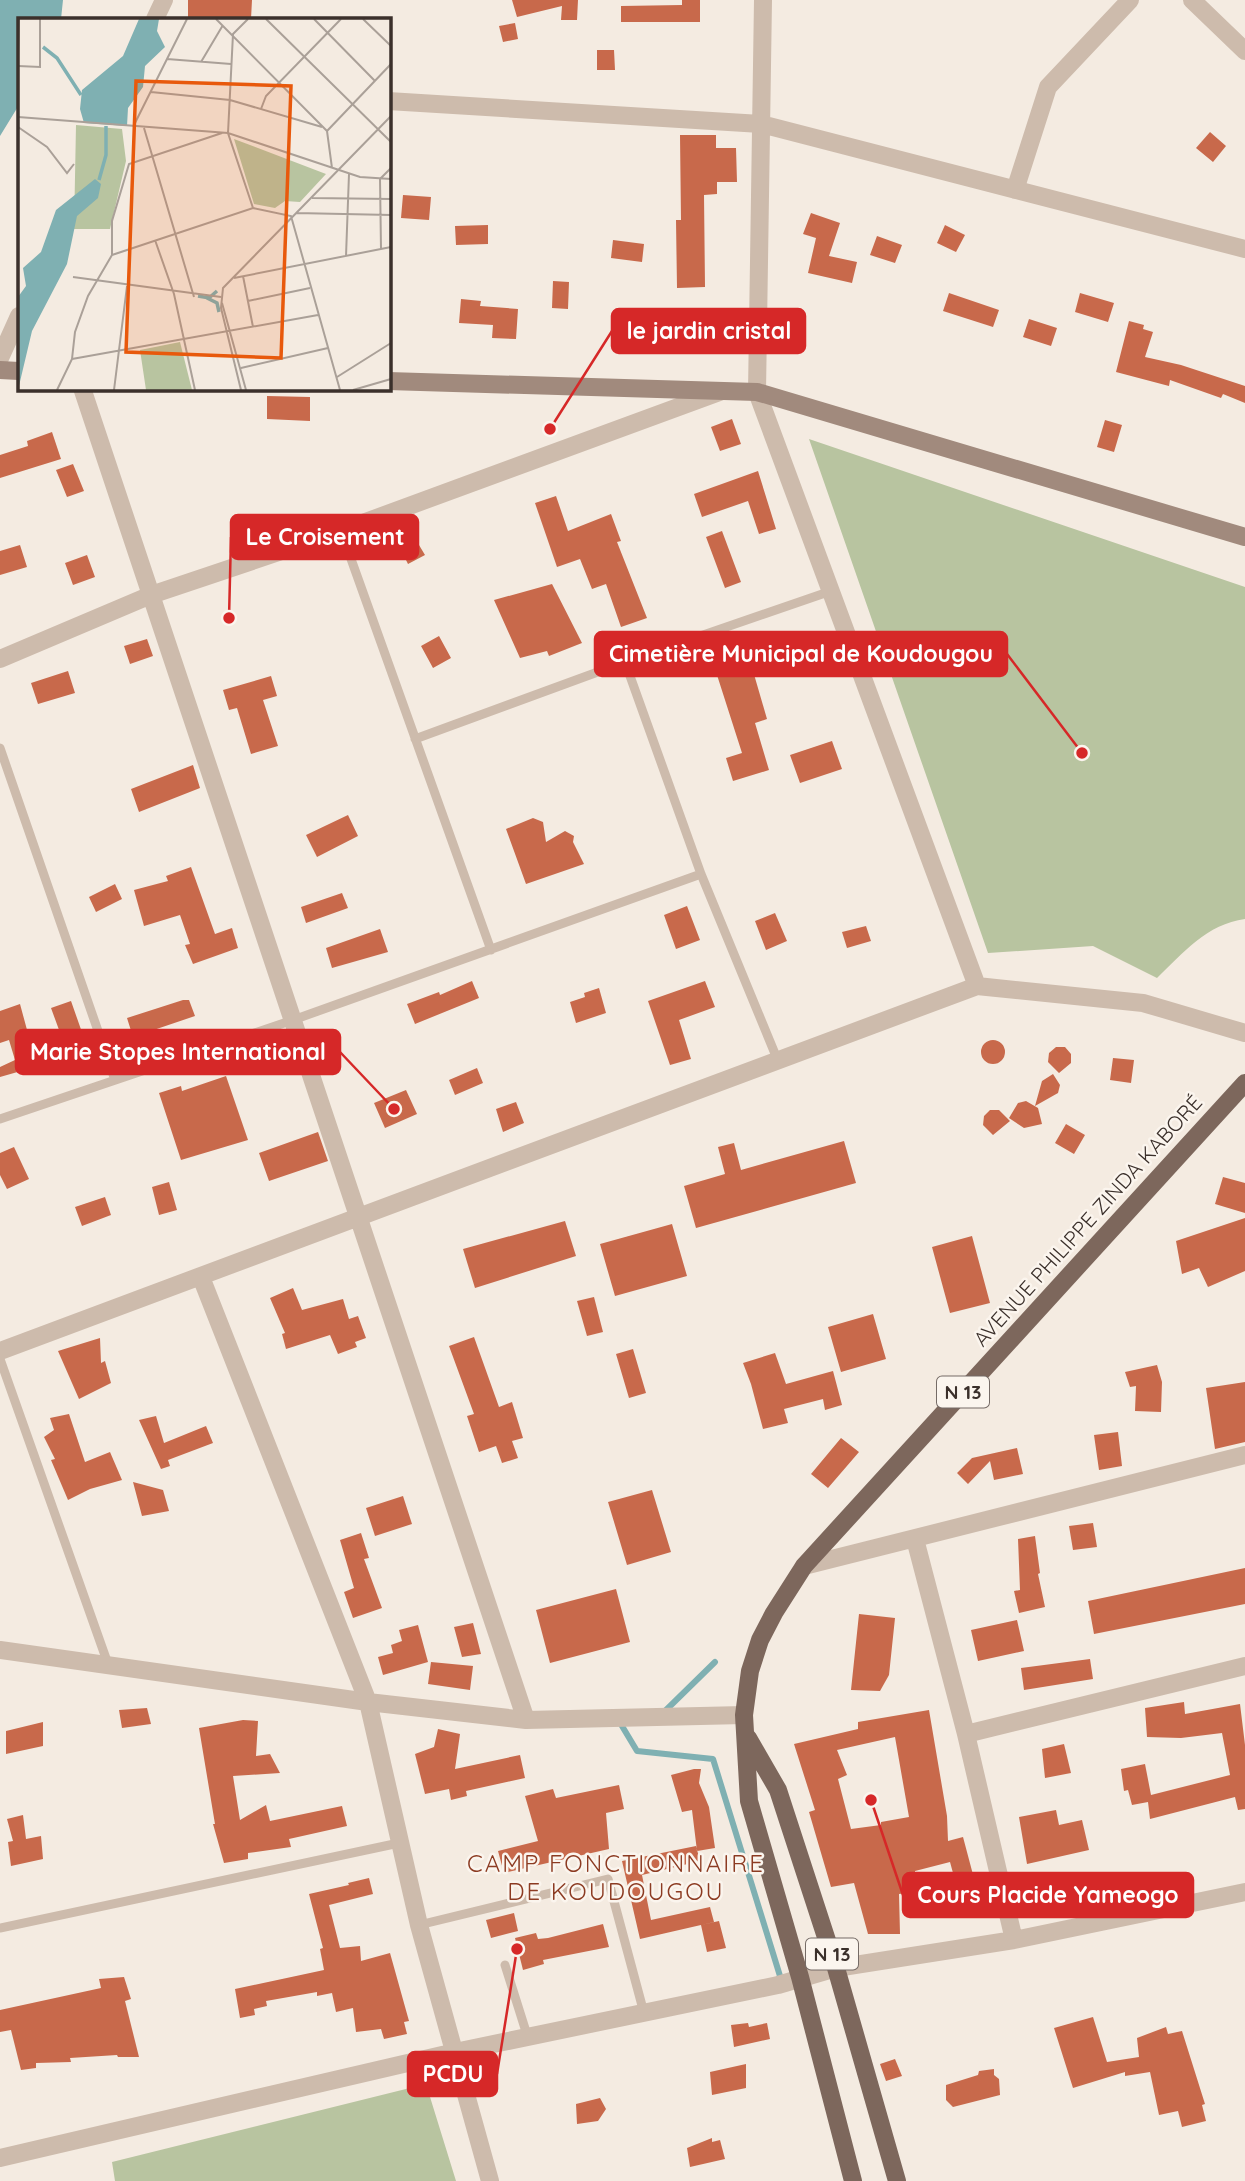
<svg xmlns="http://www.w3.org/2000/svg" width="1245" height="2181" font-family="Quicksand,sans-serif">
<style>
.green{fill:#b8c4a0}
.water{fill:#7fb0b2}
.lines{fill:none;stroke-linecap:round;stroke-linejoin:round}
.stream{stroke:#7fb0b2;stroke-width:6}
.building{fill:#c8694b;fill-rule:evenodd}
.lane{stroke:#cdbbac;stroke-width:9}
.street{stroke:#cdbbac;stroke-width:18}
.secondary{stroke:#a18a7d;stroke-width:18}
.primary{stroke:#7d675c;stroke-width:18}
.labels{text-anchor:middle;stroke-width:5;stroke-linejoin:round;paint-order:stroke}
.shield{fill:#fbf5ee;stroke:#756b66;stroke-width:2}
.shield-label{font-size:19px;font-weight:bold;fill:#3b302b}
.street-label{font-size:21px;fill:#3b302b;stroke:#fbf5ee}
.quarter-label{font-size:24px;letter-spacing:2px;fill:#8c3b22;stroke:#fbf5ee}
.inset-river{fill:none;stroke:#7fb0b2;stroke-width:3.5}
.inset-road{fill:none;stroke:#aaa098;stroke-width:2}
.view{fill:#e8590c;fill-opacity:0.15;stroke:#e8590c;stroke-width:3.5}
.inset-edge{fill:none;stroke:#3b302b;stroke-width:3.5}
.leader{fill:none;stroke:#d62828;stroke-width:2.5}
.callout-dot{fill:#d62828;stroke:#fbf5ee;stroke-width:2.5}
.callout{fill:#d62828;stroke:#d62828;stroke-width:2.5}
.callout-label{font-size:23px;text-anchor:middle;font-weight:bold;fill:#fff}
</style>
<rect width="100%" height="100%" fill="#f4ebe1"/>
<path class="green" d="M809,439L1245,587V919C1207,924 1183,953 1157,978L1093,946L988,953Z
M426,2084L456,2181H115L112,2162Z"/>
<path class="water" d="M0,0H63L61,19H19V105L0,136Z"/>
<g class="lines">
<path class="stream" d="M664,1712L715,1662
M619,1721L637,1751L713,1759L780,1976"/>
</g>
<path class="building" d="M188,0H252L251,19H188Z
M512,0H562V2V0H578L577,20H561L562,6L517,17Z
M682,0H700V22H621V6L682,5Z
M515,23L518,39L503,42L499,26Z
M597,50H614L615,70H597Z
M1210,132L1226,146L1213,162L1196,148Z
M680,135H716V148H736L737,182H717V194L704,195L705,287L677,288L676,220H681Z
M403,195L431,197L429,220L401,218Z
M811,213L840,223L829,256L857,262L852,283L808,273L816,238L803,234Z
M488,225V244L456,245L455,226Z
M945,225L965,235L956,252L937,243Z
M877,236L902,245L895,263L870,255Z
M613,240L644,244L642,262L611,258Z
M553,281L569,282L568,309L552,308Z
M949,293L999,310L993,327L943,311Z
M1080,293L1114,303L1108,322L1075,312Z
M461,299L481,301L480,306L518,309L516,339L492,338L493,325L459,323Z
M1029,319L1057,328L1051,346L1023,337Z
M1129,321L1144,325L1143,329L1153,332L1145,357L1181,365L1245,386V403L1223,394L1221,398L1170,380L1169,386L1116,372Z
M267,396L310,397V421L267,419Z
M732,419L741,444L720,451L711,427Z
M1105,420L1122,425L1114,452L1097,447Z
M52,432L61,459L0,478V455L28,446L27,441Z
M73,464L84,491L67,497L56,470Z
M758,471L776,529L759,534L748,501L702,517L694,494Z
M556,496L568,531L611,514L621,541L617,542L647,618L621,627L606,584L592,589L580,559L557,567L535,503Z
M722,531L741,582L725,588L706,537Z
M416,540L425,555L408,564L400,548Z
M20,545L27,567L0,575V551Z
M87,555L95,577L73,585L65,563Z
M552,584L582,643L549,656L547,651L520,658L494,600Z
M439,636L451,658L433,668L421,646Z
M147,639L153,656L130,664L124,646Z
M751,664L767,719L755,723L769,770L733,781L726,758L742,753L717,675Z
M68,671L75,693L38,704L31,683Z
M271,676L277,696L263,700L278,746L251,754L237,708L229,710L223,690Z
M832,741L842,769L800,783L790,755Z
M193,765L200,788L139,812L131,789Z
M348,815L358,836L317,857L306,835Z
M533,818L543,822L546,842L565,831L574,836L573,842L584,864L526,884L506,829Z
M191,867L215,934L232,928L238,948L193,964L185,945L190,944L180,915L144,926L134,890L168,881L166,876Z
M115,884L122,899L96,912L89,897Z
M342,893L348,908L306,923L301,907Z
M687,906L700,940L676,949L664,915Z
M775,913L787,941L766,950L755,921Z
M866,926L871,941L847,948L842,932Z
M380,929L388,952L332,968L326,948Z
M472,981L479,998L415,1024L407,1004L439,992L440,995Z
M705,981L715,1007L679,1020L691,1059L670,1065L648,1001Z
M599,988L606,1013L576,1023L570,1002L585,997L584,993Z
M183,1000H189L195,1016L133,1037L127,1018Z
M71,1001L91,1058L58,1068L56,1061L0,1077V1067L15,1060L9,1040L0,1043V1011L20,1004L33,1052L62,1038L51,1008Z
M981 1052a12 12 0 1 1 24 0a12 12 0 1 1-24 0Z
M1056,1047H1065L1071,1054V1063L1059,1073L1048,1062L1049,1053Z
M1113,1058L1134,1060L1131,1083L1110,1080Z
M477,1068L483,1083L455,1095L449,1080Z
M1053,1074L1060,1085L1058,1093L1035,1106L1042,1081Z
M226,1076L248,1140L181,1160L159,1093L181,1086L182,1091Z
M406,1090L417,1114L385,1128L374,1103Z
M1026,1101L1038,1108L1042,1124L1024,1128L1009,1118L1018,1103Z
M516,1102L524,1123L503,1132L496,1109Z
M990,1110H999L1010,1121L993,1135L983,1125L984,1116Z
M1066,1124L1085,1135L1074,1154L1055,1143Z
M318,1132L328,1161L269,1181L259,1153Z
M844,1141L856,1183L696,1228L684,1186L725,1174L718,1147L734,1143L741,1170Z
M14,1147L29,1179L7,1189L0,1175V1153Z
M1223,1177L1245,1183V1213L1215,1204Z
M169,1182L177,1210L159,1215L152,1187Z
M105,1197L111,1215L82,1226L75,1207Z
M1245,1218V1271L1208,1287L1199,1268L1182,1274L1176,1241Z
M565,1221L576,1256L475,1288L463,1249Z
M672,1224L687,1276L615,1296L600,1244Z
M972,1236L990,1303L950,1313L932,1247Z
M293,1288L302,1310L343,1299L349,1319L358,1316L366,1338L355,1342L357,1347L338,1354L330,1335L286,1349L282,1334L285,1333L270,1298Z
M594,1297L603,1332L587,1336L577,1301Z
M873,1314L886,1359L841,1372L828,1327Z
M474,1337L499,1407L512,1402L523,1438L512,1441L518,1458L502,1463L496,1446L479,1452L467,1416L474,1414L449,1346Z
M100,1338L101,1363L105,1361L111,1383L79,1399L58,1351Z
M633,1349L646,1393L629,1398L616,1354Z
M775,1353L786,1384L833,1371L842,1405L825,1410L823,1399L784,1409L788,1423L763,1429L751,1384L743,1363Z
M1157,1365L1162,1382L1161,1412L1135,1411L1136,1386L1130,1387L1125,1372Z
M1245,1382V1442L1215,1449L1206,1388Z
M69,1414L85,1462L110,1452L122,1480L90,1489L68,1500L51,1460L55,1459L44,1437L54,1430L50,1418Z
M156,1416L164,1443L206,1426L213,1443L168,1460L170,1466L161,1469L139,1420Z
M1118,1432L1122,1466L1099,1470L1094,1435Z
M841,1438L859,1452L828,1488L811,1474Z
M1017,1448L1023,1474L994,1480L990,1461L968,1484L957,1473L972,1458Z
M133,1482L163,1490L169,1511L142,1516Z
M652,1490L671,1552L627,1565L608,1502Z
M403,1496L412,1524L375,1536L366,1508Z
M1093,1523L1097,1547L1073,1550L1069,1526Z
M361,1533L369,1558L364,1559L382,1608L353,1618L344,1592L354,1588L340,1540Z
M1035,1536L1040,1573L1038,1574L1045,1607L1019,1613L1014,1591L1020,1590L1018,1539Z
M1245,1568V1604L1094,1634L1088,1601Z
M616,1589L630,1642L550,1663L536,1610Z
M859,1614L895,1618L889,1675L880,1691L851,1690Z
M1017,1620L1024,1651L978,1661L971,1630Z
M473,1623L481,1654L462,1657L454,1627Z
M418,1625L428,1662L383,1675L378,1657L393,1653L391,1645L402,1641L399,1630Z
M1090,1659L1093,1679L1024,1690L1021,1668Z
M431,1662L473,1666L470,1690L428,1684Z
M1184,1702L1185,1714L1240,1704L1245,1745V1809L1238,1810L1235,1797L1150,1819L1148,1802L1132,1805L1128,1790L1124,1791L1121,1769L1145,1764L1151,1795L1230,1775L1222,1733L1181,1738L1147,1737L1145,1708Z
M147,1708L151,1724L122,1728L119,1710Z
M929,1710L947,1816L948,1841L963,1837L980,1901L962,1906L950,1862L915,1871V1892L899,1894L900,1934H868L854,1883L831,1887L809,1812L815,1810L794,1744L858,1729V1722ZM895,1737L909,1817L881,1822V1825L851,1829L838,1779L847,1775L837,1750Z
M243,1720L258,1721L256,1756L270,1754L280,1773L233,1776L240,1820L266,1805L270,1821L342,1806L347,1826L289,1839L291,1847L248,1853V1859L224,1863L213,1824H215L199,1728Z
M43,1722V1746L6,1754V1731Z
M438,1729L460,1734L455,1769L520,1755L525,1778L466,1791L467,1796L451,1800L449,1789L425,1794L415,1754L434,1747Z
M1064,1744L1071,1773L1045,1778L1042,1749Z
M694,1769H701L699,1783L709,1807L715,1848L697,1851L692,1810L682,1812L671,1775Z
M619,1785L624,1809L606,1813L609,1849L504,1873L498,1851L538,1841L525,1796L553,1789L556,1798Z
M1056,1810L1059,1825L1082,1820L1089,1850L1027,1864L1019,1817Z
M23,1815L26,1839L41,1836L43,1859L11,1866L8,1842L13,1841L7,1819Z
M696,1846L700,1861L642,1875L651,1920L710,1907L714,1922L640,1939L622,1861Z
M369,1878L373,1894L329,1905L340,1948L360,1946L361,1961L390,1953L409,2021L404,2022L407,2034L384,2039L381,2029L356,2032L353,2008L336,2012L332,1993L317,1996V1992L266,2001L267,2006L254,2009L255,2015L240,2018L235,1989L324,1970L320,1949L323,1948L309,1894L349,1885L348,1883Z
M514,1913L518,1931L491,1938L486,1920Z
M719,1921L726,1948L707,1952L701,1925Z
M603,1924L609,1947L543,1960L544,1964L523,1970L515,1938L536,1933L538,1939L548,1938Z
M124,1977L131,1999L125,2001L139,2057H118L117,2055L70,2058L71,2062L36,2063V2068L21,2070L11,2030L0,2032V2010L101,1988L99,1979Z
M1093,2017L1107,2062L1139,2057L1137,2038L1166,2027L1168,2034L1182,2031L1205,2104L1202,2105L1206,2121L1182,2127L1178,2111L1159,2115L1150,2072L1125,2076V2072L1073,2088L1054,2028Z
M748,2023L749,2027L767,2023L770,2039L734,2047L731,2025Z
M895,2059L902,2076L886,2081L880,2064Z
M746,2064V2088L712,2095L710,2072Z
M994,2069V2075L999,2079L1000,2095L953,2107L946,2100V2085L978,2075L979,2071Z
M600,2098L606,2109L598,2121L577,2124L576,2104Z
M712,2138V2142L720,2140L725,2159L690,2167L687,2148Z"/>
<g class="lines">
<path class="lane" d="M341,531L491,950
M625,662L701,874L778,1061
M415,739L625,662L831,591
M0,748L115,1080
M0,1119L293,1020L701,874
M0,1359L108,1664
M419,1925L608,1879L644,2013
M0,1928L399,1843
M505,1965L528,2038"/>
<path class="street" d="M763,0L757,392L977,986
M1192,0L1245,51
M155,19L164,0
M388,101L761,124L1245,249
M1015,190L1048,87L1130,0
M0,358L19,316
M82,388L526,1720
M0,659L151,595L341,531L722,391
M201,1277L368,1702L419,1925L490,2181
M0,1351L977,986L1143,1003L1245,1033
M915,1539L966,1734L1014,1940
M804,1566L1245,1455
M0,1650L368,1702L526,1720L744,1715
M966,1734L1245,1666
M0,2158L455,2052L778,1985L836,1968L1014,1940L1245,1892"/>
<path class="secondary" d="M0,370L19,371
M388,381L757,392L1245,537"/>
<path class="primary" d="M748,1738L778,1790L836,1968L897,2181
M853,2181L800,1977L749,1801L744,1715L750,1671L760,1640L774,1613L804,1566L1245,1083"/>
</g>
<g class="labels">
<g class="shield">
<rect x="937" y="1376.5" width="52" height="31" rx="5"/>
<rect x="806" y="1938.5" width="52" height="31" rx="5"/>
</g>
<g class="shield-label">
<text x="963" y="1399">N 13</text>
<text x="832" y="1961">N 13</text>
</g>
<g class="street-label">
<text transform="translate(1088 1221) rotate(-48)" y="7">AVENUE PHILIPPE ZINDA KABORÉ</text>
</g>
<g class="quarter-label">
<text x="616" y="1872">CAMP FONCTIONNAIRE<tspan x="616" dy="28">DE KOUDOUGOU</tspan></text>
</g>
</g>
<g transform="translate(18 18)">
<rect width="373" height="373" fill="#f4ebe1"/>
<path d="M58,107L104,111L108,143L92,211H56ZM216,121L308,156L282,184L267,183L257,190L236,186ZM162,324L174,372H128L122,332Z" fill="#b8c4a0"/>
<path d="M121,1H141L139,13L147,29L127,48L125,69L110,90L109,108L66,105L62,91L64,72L105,38ZM77,161L83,166L80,180L59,198L49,246L14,313L0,372V279L8,268L5,250L23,234L38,192Z" fill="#7fb0b2"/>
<path class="inset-river" d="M25,29L39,40L63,77M81,162L88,137V108M180,278L191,280L199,273M187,279L199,285L201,294"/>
<path class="inset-road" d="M198,1L309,113L314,150M230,1L215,16L210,115L235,190M248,1L373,124M296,1L357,63M345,1L373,28M0,38L1,1M149,41L213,46M183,44L205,7M0,48L22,49V1M133,74L212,82L304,109M243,91L248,78L323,1M0,99L210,115L342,159L373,161M0,109L29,129L49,155L56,146M115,109L169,1M126,110L176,279M309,113L373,46M294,180L373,181M278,195L373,197M137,222L156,276L177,372M363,231L362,161L373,150M94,237L235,190L273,198L322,372M328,238L331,156M225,258L235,309M55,259L203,279M216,260L373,229M230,283L292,270M204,285L228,372M54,341L300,297M223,350L310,330M319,359L373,325M39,372L54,341L57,314L70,278L94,237V203L111,146L204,115M96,372L109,268M223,372L203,290L205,270L373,98M335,372L373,361"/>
<path class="view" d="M118,63L273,68L263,340L108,334Z"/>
<rect width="373" height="373" class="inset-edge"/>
</g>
<path class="leader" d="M550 429L612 331M229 618L231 537M1082 753L1007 654M394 1109L340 1052M871 1800L903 1895M517 1949L497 2074"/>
<g class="callout-dot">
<circle cx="550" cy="429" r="7"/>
<circle cx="229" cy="618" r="7"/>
<circle cx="1082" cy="753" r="7"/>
<circle cx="394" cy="1109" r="7"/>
<circle cx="871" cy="1800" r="7"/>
<circle cx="517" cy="1949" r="7"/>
</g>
<g class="callout">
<rect x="612" y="309" width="193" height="44" rx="7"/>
<rect x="231" y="515" width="187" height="44" rx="7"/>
<rect x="595" y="632" width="412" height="44" rx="7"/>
<rect x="16" y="1030" width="324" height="44" rx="7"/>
<rect x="903" y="1873" width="290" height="44" rx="7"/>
<rect x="408" y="2052" width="89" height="44" rx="7"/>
</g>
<g class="callout-label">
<text x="709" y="339">le jardin cristal</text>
<text x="325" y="545">Le Croisement</text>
<text x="801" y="662">Cimetière Municipal de Koudougou</text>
<text x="178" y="1060">Marie Stopes International</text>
<text x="1048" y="1903">Cours Placide Yameogo</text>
<text x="453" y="2082">PCDU</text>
</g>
</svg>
